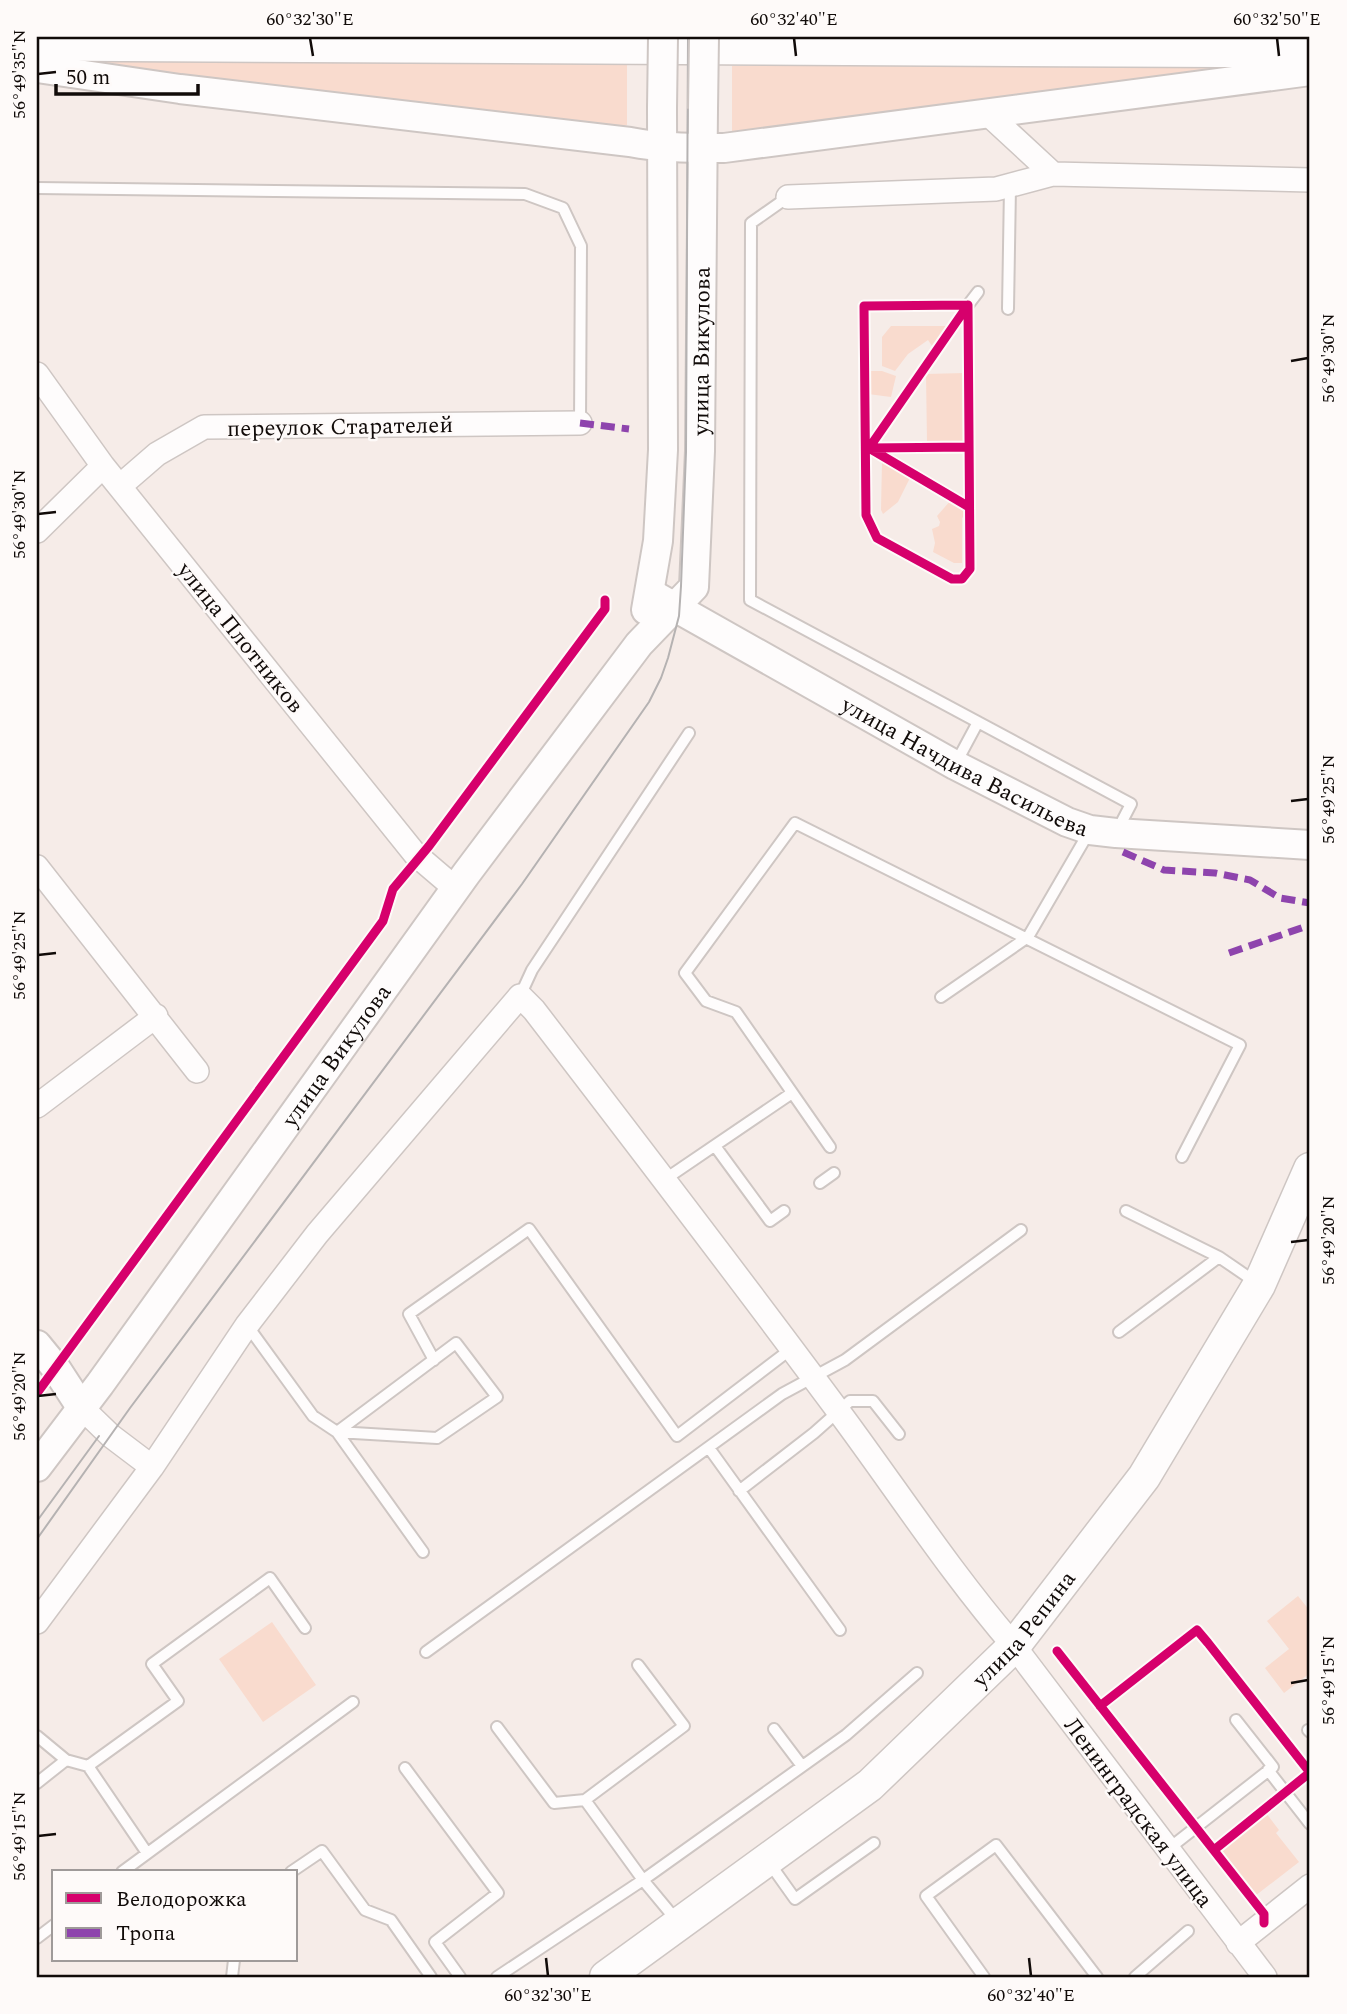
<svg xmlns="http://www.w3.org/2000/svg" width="1347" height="2014" font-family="Spectral,serif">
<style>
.green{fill:#f9dbce}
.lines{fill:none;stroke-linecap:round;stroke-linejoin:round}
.service-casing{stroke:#cec6c3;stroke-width:14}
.minor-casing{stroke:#cec6c3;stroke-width:26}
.tertiary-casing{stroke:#cec6c3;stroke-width:32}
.secondary-casing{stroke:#cec6c3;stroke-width:35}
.primary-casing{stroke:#cec6c3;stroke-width:38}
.service{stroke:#fefcfc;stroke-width:10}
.minor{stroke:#fefcfc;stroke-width:23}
.tertiary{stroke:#fefcfc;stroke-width:28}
.secondary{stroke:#fefcfc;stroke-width:32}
.primary{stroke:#fefcfc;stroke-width:35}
.tram{stroke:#b5b2b2;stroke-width:2}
.tertiary-bridge-casing{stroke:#cec6c3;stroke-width:32;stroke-linecap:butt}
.tertiary-bridge{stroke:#fefcfc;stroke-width:28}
.quiet{stroke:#8e44ad;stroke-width:7;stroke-dasharray:14 7;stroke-linecap:butt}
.cycleway-casing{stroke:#fefaf9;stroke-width:13}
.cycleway{stroke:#d6006c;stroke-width:9}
.ticks{fill:none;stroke:#110b09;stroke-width:2.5}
.labels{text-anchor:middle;stroke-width:5;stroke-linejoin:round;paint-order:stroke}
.street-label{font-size:23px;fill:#110b09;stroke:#fefaf9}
.neatline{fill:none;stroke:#110b09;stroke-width:2.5}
.ticks-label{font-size:18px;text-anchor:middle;fill:#110b09}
</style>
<rect width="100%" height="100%" fill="#f6ece8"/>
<path class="green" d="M37,59L627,62V125L618,127Z
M732,66H1289L732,134Z
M891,326H950L934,349L928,340L908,354L895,371L882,366V337Z
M868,371H882L896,376L891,397L868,394Z
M964,373L965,442H927L926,374Z
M882,461L910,478L898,502L883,514L881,510Z
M951,500L960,505L965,515L962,518V563H954L933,552L935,543L932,529L939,526L940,522L937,516Z
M1298,1596L1310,1611V1673L1284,1693L1265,1668L1289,1649L1267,1621Z
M272,1622L316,1685L263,1722L219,1659Z
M1266,1813L1279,1830L1276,1833L1299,1862L1255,1896L1219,1850Z"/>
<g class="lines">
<g class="service-casing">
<path id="service" d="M37,188L525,194L563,208L581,246L580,423
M788,197L751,223L750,600L1131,804L1117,831
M968,305L978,292
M1008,309L1010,187
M956,763L978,722
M520,996L532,970L689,733
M941,997L1028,937L1089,832
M715,1146L770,1221L784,1211
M830,1147L736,1012L706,1001L685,973L795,823L1240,1045L1182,1157
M664,1180L792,1093
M820,1183L834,1173
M1126,1211L1219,1257L1257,1283
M247,1325L313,1416L337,1432L423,1552
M1119,1332L1219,1257
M456,1343L497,1397L437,1438L337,1432Z
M434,1360L409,1314L529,1229L677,1436L791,1349
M709,1448L840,1630
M739,1491L814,1433L850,1401H873L899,1434
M426,1652L782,1394L845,1360L1021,1230
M638,1665L684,1726L585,1800L643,1880L677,1921
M497,1727L554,1803L585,1800
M774,1729L802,1766
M1308,1730L1310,1732
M37,1736L66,1760L88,1766L147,1853
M88,1766L178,1701L152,1664L270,1578L305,1628
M405,1768L498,1893L435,1942L460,1977
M1268,1770L1310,1824
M37,1783L66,1760
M1167,1850L1273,1767L1236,1720
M768,1861L795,1899L874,1843
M122,1872L353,1702
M291,1872L322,1851L365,1910L391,1920L431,1977
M37,1938L54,1925
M232,1977L234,1960
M497,1977L643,1880L846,1735L917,1673
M984,1977L926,1896L996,1845L1097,1977
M1135,1977L1188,1931"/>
</g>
<g class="minor-casing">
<path id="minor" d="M987,113L1053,174L1310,180
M788,197L996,189L1053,174
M37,374L103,466L415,854L456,889
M120,486L157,454L204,427L580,423
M37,531L103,466
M37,867L197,1071
M37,1106L156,1016
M81,1407L111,1436L152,1467
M37,1622L152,1467L247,1325L317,1234L520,996L534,1010C637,1144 739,1277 839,1412C897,1490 950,1572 1014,1646L1265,1977
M1238,1943L1310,1886"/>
</g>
<g class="tertiary-casing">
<g id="tertiary">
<path d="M37,68L180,89L630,142C661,148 692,148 724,148L1310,71"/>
<path id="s1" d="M650,593L955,765L1067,822L1090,830L1116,833L1310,845"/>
<path d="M646,610L658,541L663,450L662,108"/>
<path d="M37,1345L55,1367L81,1407"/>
<path id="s2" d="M37,1467L100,1384L466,874L639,644L694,587L700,451L703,109"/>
</g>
</g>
<g class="secondary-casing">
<g id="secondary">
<path id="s3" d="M606,1977L870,1785L1014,1646L1144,1477L1259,1285L1310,1169"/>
</g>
</g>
<g class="primary-casing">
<path id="primary" d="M37,43L1310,50"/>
</g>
<use href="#service" class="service"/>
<use href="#minor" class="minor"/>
<use href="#tertiary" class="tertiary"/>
<use href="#secondary" class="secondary"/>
<use href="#primary" class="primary"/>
<path class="tram" d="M37,1521L99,1436
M37,1539L130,1408L522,884L649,702L661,678L668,658L679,616L681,586L686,452L688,37"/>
<g class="tertiary-bridge-casing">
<path id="tertiary-bridge" d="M662,108L663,37
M703,109L704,37"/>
</g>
<use href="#tertiary-bridge" class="tertiary-bridge"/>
<path class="quiet" d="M580,423L629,429
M1123,852L1164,870L1215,873L1250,880L1280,898L1310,903
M1229,953L1310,925"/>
<g class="cycleway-casing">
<path id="cycleway" d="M968,305L970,569L962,579H952L877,538L866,515L864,306Z
M968,305L869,448L969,507
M869,448L969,447
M37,1393L383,921L393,889L429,846L605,609V600
M1057,1651L1264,1914V1923
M1100,1706L1197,1630L1208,1643L1308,1770V1774L1214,1850"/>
</g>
<use href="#cycleway" class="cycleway"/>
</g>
<path class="ticks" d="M310,38L313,56M794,38L796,56M1277,38L1279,56M38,74L56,72M1291,361L1308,358M38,514L56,512M1291,801L1308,799M38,955L56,953M1291,1242L1308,1240M38,1396L56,1394M1291,1683L1308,1680M38,1836L56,1834M546,1958L548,1976M1029,1958L1031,1976"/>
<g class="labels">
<g class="street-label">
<text dy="8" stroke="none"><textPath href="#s2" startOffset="1335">улица Викулова</textPath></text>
<text transform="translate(340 426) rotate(-1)" y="8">переулок Старателей</text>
<text transform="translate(241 637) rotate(51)" y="8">улица Плотников</text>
<text dy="8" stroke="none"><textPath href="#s1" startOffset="360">улица Начдива Васильева</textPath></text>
<text dy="8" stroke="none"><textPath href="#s2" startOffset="509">улица Викулова</textPath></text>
<text dy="8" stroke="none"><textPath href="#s3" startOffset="546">улица Репина</textPath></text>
<text transform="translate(1139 1812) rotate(53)" y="8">Ленинградская улица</text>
</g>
</g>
<rect width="1347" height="2014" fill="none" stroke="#fefaf9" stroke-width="77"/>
<rect x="52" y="1870" width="245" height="91" fill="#fefaf9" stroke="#9f9a99" stroke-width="2"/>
<rect x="66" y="1893" width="35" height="10" fill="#d6006c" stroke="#9f9a99" stroke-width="2"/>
<text x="116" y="1906" font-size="21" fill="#110b09">Велодорожка</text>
<rect x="66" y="1928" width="35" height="10" fill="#8e44ad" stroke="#9f9a99" stroke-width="2"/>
<text x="116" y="1940" font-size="21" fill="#110b09">Тропа</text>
<path d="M56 84v10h142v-10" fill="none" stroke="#110b09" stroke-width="3.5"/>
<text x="66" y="84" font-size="21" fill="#110b09" stroke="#fefaf9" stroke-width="5" paint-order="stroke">50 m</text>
<rect x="38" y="38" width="1270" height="1938" class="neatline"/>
<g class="ticks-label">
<text x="310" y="25">60°32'30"E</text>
<text x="794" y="25">60°32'40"E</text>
<text x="1277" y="25">60°32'50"E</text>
<text transform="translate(19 74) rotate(-90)" y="6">56°49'35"N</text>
<text transform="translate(1328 358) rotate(-90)" y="6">56°49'30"N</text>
<text transform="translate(19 514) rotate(-90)" y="6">56°49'30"N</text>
<text transform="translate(1328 799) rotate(-90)" y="6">56°49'25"N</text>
<text transform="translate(19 955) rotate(-90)" y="6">56°49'25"N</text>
<text transform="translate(1328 1240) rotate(-90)" y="6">56°49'20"N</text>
<text transform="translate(19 1396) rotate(-90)" y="6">56°49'20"N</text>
<text transform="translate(1328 1680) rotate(-90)" y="6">56°49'15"N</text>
<text transform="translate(19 1836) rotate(-90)" y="6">56°49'15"N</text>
<text x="548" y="2001">60°32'30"E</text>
<text x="1031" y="2001">60°32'40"E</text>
</g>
</svg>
